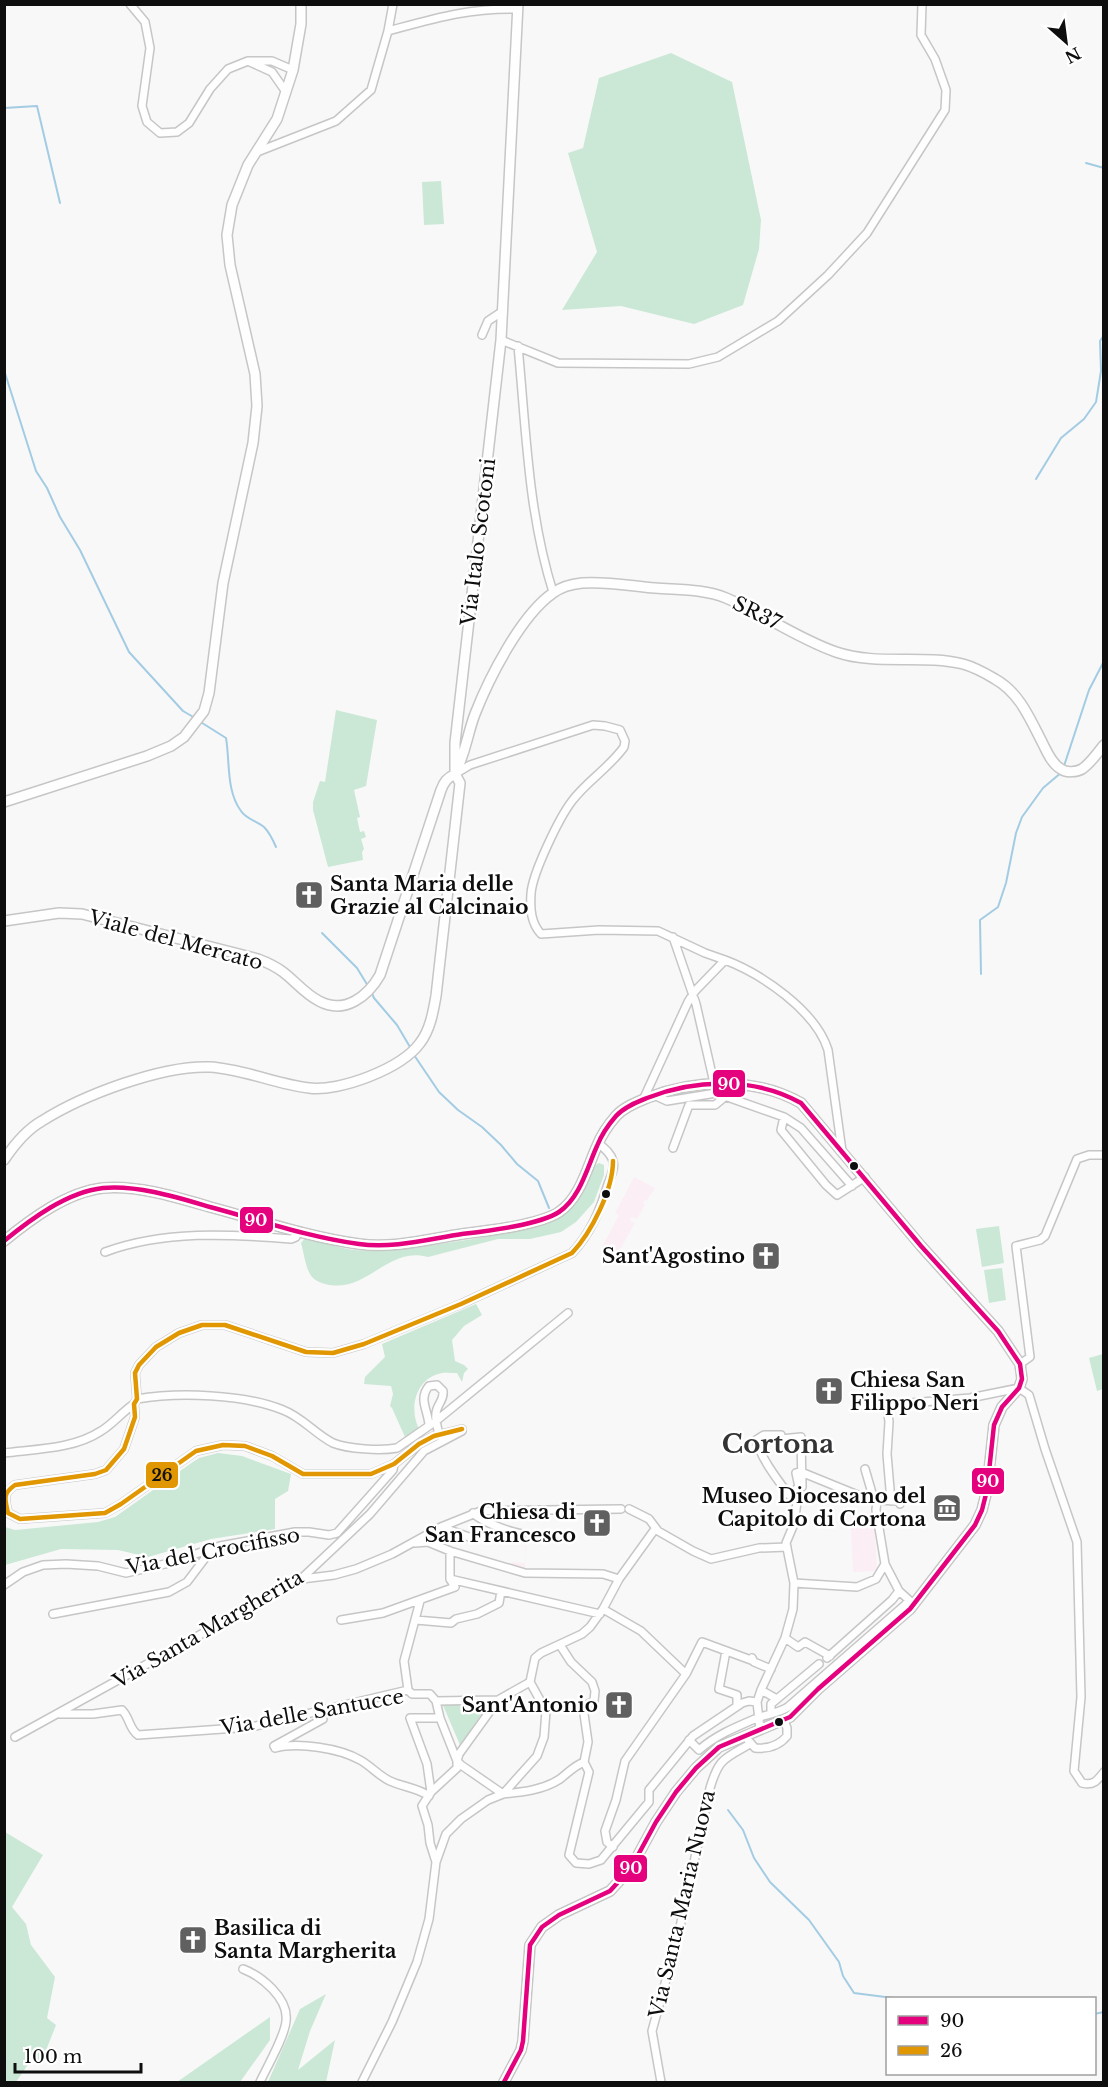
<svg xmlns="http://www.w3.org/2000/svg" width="1108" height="2087" font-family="'Libre Baskerville',serif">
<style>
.education{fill:#fbeef5}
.green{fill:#cae8d5}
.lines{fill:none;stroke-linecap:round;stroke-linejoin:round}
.stream{stroke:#a3cce3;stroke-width:2}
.street-casing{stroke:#c6c6c6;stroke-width:10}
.secondary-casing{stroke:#c6c6c6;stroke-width:12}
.street{stroke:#fefefe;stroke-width:7}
.secondary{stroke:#fefefe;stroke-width:9}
.bus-1-casing{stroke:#fff;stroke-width:9}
.bus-2-casing{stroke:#fff;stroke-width:9}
.bus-1{stroke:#e5007d;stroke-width:4.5}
.bus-2{stroke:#e09702;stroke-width:4.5}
.bus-dot{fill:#0e0e0f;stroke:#fff;stroke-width:2}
.labels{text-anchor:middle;stroke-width:5;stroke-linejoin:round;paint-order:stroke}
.street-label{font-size:20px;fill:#0e0e0f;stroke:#fff}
.poi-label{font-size:20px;font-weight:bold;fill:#0e0e0f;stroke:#fff;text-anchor:end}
.district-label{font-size:26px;font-weight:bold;fill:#343436;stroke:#fff}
.line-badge{stroke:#fff;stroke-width:2}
.badge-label{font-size:16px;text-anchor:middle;font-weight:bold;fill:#fff}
.pale-badge-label{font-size:16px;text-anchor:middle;font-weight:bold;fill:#111}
</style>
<rect width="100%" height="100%" fill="#f8f8f9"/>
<path class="education" d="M634,1177L655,1188L647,1201L645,1200L643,1203L645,1205L637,1219L632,1217L630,1220L635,1223L617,1255L602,1247L619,1215L615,1213Z
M874,1512L877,1571L853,1572L850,1514Z
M513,1536L526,1537L525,1570L512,1566V1562L525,1563V1544H510Z"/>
<path class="green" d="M671,53L732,82L761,220L759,249L743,305L694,324L621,306L562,310L597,252L568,153L583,148L599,78Z
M441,181L444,224L424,225L422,182Z
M336,710L377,720L366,786L354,790L360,817L357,818L360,832L364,831L366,837L361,839L364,849L362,852L363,860L328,867L313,810V802L320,781L325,782Z
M599,1163L604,1165V1175L594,1202L576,1222L561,1232L530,1239H498L428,1257C387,1245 367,1295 325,1284C319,1282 313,1280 310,1274C305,1265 304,1253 301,1243L306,1237C322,1241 339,1249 355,1250C388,1254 539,1233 563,1215C579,1203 586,1182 595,1165Z
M999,1226L1004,1263L982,1267L976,1229Z
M1002,1268L1006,1300L989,1303L984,1270Z
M476,1304L482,1315L464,1326L452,1340L455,1361L464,1365L468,1369L464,1373L462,1382L457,1373C451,1373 443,1372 438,1374C415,1381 409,1409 419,1429L405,1437L392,1408L390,1406L393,1394L391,1386L364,1384L365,1377L385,1357L382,1344Z
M1103,1354V1389L1097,1391L1089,1358Z
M218,1453L242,1456L291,1474L288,1491L275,1499V1529L211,1539L148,1557L118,1550L61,1549L5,1565V1527L15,1530L98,1522L115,1517L190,1464L199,1458Z
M490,1702L460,1745L442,1703Z
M5,1832L43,1855L12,1907L26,1924L31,1945L55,1977L47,2018L56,2025L41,2063L31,2060L16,2082H4Z
M326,1994L310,2031L298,2070L335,2040L326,2082H268L300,2009Z
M270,2017V2040L240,2082H177Z"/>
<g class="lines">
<path class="stream" d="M4,108L37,106L60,203
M1086,163L1104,168
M4,370L36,471L47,488L60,517L80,550L129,652L183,711L195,718
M1036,479L1061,438L1084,419L1096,402L1101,371L1100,341L1104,335
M199,721L226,738C230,761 226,791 241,811C246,819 257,821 264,827C269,832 273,840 276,847
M1064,766L1089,690L1104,661
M322,933L357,968L368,986
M981,974L980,920L998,907L1006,883L1016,833L1022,817L1043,788L1062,772
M371,991L374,998L397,1025L410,1047
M414,1055L439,1092L458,1110L482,1127L501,1145L517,1164L538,1181L549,1208
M728,1810L743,1830L754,1858L770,1882L809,1920L839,1962L843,1976L854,1993L893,1998
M1094,2014L1104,2012"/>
<g class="street-casing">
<path id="street" d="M130,4L145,22L150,48L142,106L147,122L160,133L177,132L189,123L210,89L228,69L248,61H272L293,70
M388,31C436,18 468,8 518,9
M250,62L272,72L286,92
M257,152L336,121L371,90L388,31L393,4
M482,335L488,321L503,311
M501,340L558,363L689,364L718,357L778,321L828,275L867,233L945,110L946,90L935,59L921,35L922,4
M518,346C526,429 528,513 553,592
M455,774L470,765L593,725L605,726L620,730L625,741L624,747C609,768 587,781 572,801C559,818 532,874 531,894C530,909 531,923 541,934L599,930L658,931L705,953L725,960L695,991L688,1002L643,1100
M673,937L696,1004L714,1083
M725,960C762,974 816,1011 828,1050L842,1151
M654,1095L667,1101L716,1093L784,1117
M673,1148L689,1105H715L726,1096
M852,1186L801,1128L784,1117L781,1130L826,1185L837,1195L865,1177
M105,1252C164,1230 230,1234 291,1239L296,1237L297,1231
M1020,1364L1030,1357L1016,1246L1040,1240L1045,1236L1077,1159L1089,1155H1104
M137,1399C178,1392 244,1394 283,1410C302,1417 315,1434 333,1443C348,1449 381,1451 397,1448L436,1421L568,1313
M429,1425C428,1410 418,1399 429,1386L437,1385L443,1391C444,1399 440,1401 437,1409C434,1417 437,1426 439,1434
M462,1429L434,1436L419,1444L394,1464L371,1474H303L272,1456L245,1446L223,1445L196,1451L121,1504L105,1513L20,1519L8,1513C5,1499 2,1494 15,1485L95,1474L106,1470L124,1449L135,1417L134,1404L137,1399L135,1373L139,1365L156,1347L179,1333L202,1325H225L306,1352L333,1353L364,1344L461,1304L572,1253C591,1233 600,1210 608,1184C611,1176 615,1168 613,1161C611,1153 604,1148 598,1143
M764,1435H781V1439L801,1437L802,1487H799L789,1495C777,1479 762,1460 756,1440Z
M4,1453C36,1449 74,1449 101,1431C113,1424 122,1412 134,1404
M865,1469L874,1500
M891,1501L887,1454L889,1422L887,1405L970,1398L1019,1388L1029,1395L1045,1449L1077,1542L1081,1697L1074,1771L1082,1783C1093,1786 1097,1781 1104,1772
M629,1509L649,1519L658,1531L693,1551L711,1559L759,1548L787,1547
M473,1513C481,1522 511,1532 522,1534
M441,1527L469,1537
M415,1543L428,1542L450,1551L525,1573L603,1574L619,1579
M302,1579L334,1575L356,1569L392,1554L441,1527L481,1511L621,1509
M450,1579L600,1614
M794,1583L857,1587L876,1579L885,1564
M4,1585L23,1572L43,1565L66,1564L98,1566L126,1573L165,1564L220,1546L295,1532H309L329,1535L337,1533L393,1470L394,1464
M603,1609L641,1631L686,1674
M53,1614L169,1592L187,1582L212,1549
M341,1620L383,1613L455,1587L450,1579V1551
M416,1620L451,1623L456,1619L477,1614L499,1603L501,1591
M785,1638L798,1647L805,1642L830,1656
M726,1651L719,1689L737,1695V1706
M827,1658L892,1600L899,1591L885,1564L876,1510L877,1501
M408,1690L404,1661L420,1601
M761,1690L777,1699
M498,1700L530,1682L535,1658L541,1653L582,1634L590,1627L603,1609L619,1579L655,1529
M498,1700L459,1754L457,1761L440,1718L436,1701Z
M60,1714H93L122,1710C130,1718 129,1729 138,1735L251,1727L408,1690L412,1694H430L436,1701
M771,1714V1704L819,1664
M760,1729L757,1702L761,1690L785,1638L793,1609L794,1583L786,1543L794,1524L799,1487L796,1473L801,1472L860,1496L874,1500L899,1501L900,1504
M15,1737L301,1579L370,1514L424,1451L462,1431
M689,1740L699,1750C716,1735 736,1727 757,1718C768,1714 779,1713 788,1707L905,1605L909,1600L899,1591
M748,1740L755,1748C768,1749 779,1746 787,1736V1728L784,1720
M274,1746L323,1719L321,1710
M275,1748C298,1742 339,1748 360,1760C371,1766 379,1776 390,1781C403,1787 418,1788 429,1796
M584,1762L589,1772L569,1855L576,1863L589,1864L601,1860L649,1802V1790L693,1736L742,1703L749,1701L757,1702
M431,1792L427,1764L410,1718H440
M503,1794C523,1792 543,1790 560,1779C569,1772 574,1766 584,1762L588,1742L583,1707L594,1701L595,1691L592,1682L571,1662L560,1645
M613,1847L607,1842L605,1831L616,1800L625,1761L686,1674L702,1642L751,1660L752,1658L754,1662L771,1669
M436,1862L446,1834L461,1819L488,1800L503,1794L537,1756L544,1737L546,1711L530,1682
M243,1969C261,1976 289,1998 286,2021C285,2036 267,2067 260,2082
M362,2082L392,2022L417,1962L429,1919L436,1862L430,1843L428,1825L422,1806L431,1792L457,1768V1761L461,1765L503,1794
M661,2082L652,2031L678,1936L710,1788C719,1758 724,1759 750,1744"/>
</g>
<g class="secondary-casing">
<path id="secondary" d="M455,771V743L501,340L518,4
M455,774C466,752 467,735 475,714C489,678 521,615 553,593C561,587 572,584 582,583C606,581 631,586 655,588C679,590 704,589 726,598C764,614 798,639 836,652C877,666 922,654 963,664C974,667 985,673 995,679C1020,693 1030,719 1043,744C1047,752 1052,764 1061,769C1066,773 1077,772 1082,769C1091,763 1097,753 1104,745
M4,802L147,756L171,746L184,737L204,711L209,693L223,583L253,443L257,406L255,374L230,265L227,235L232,205L248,165L277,119L293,70L301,24V4
M4,921L59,913L82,914L258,959C266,962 275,966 283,972C295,981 305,994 319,1001C345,1015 368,996 380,975L441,790C444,782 447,778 455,774L460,783L436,996C433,1013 430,1030 420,1043C401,1069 339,1092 309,1088C275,1084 244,1069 210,1067C162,1065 83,1095 42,1121C26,1130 14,1145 4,1160
M4,1241C31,1219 67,1192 103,1188C138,1185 176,1197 210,1207C259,1220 308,1237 359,1244C392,1249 429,1239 462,1234C487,1231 539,1225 559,1212C580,1198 587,1168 597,1146C601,1136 609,1124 616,1116C624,1107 637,1102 647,1098C696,1079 755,1077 801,1103L921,1246L998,1331L1020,1364L1022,1379L1019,1388L1002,1407L994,1425L987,1490L982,1510L975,1525L910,1609L818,1689L790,1717L719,1747L696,1768L676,1792L656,1822L631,1868L610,1891L559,1915L542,1927L530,1945L523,2041L521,2050L504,2082"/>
</g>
<use href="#street" class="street"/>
<use href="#secondary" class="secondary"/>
<g class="bus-1-casing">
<path id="bus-1" d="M4,1241C31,1219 67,1192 103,1188C138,1185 176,1197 210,1207C259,1220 308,1237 359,1244C392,1249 429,1239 462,1234C487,1231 539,1225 559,1212C580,1198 587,1168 597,1146C601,1136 609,1124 616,1116C624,1107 637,1102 647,1098C696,1079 755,1077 801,1103L921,1246L998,1331L1020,1364L1022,1379L1019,1388L1002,1407L994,1425L987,1490L982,1510L975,1525L910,1609L818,1689L790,1717L719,1747L696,1768L676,1792L656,1822L631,1868L610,1891L559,1915L542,1927L530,1945L523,2041L521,2050L504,2082"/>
</g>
<g class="bus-2-casing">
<path id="bus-2" d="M462,1429L434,1436L419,1444L394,1464L371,1474H303L272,1456L245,1446L223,1445L196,1451L121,1504L105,1513L20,1519L8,1513C5,1499 2,1494 15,1485L95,1474L106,1470L124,1449L135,1417L134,1404L137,1399L135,1373L139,1365L156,1347L179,1333L202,1325H225L306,1352L333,1353L364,1344L461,1304L572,1253C591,1233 613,1190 613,1161"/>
</g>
<use href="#bus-1" class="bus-1"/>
<use href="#bus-2" class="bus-2"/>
</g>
<defs>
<g id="church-square" transform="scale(1.5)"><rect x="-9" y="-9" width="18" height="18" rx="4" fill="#606061" stroke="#fff"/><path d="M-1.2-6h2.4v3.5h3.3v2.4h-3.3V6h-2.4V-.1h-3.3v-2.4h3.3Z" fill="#fff"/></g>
<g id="museum-square" transform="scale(1.5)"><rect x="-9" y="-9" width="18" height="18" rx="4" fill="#606061" stroke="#fff"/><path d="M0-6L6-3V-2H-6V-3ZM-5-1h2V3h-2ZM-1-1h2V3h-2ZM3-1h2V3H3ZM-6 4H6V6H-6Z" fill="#fff"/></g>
</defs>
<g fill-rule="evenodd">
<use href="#church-square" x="309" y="895"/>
<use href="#church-square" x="766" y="1256"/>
<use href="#church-square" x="829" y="1391"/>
<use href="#museum-square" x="947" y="1508"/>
<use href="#church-square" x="597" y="1523"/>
<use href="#church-square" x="619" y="1705"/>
<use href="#church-square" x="193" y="1940"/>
</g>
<g class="bus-dot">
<circle cx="854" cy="1166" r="5"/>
<circle cx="606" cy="1194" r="5"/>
<circle cx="779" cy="1722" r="5"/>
</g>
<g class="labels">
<g class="street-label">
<text transform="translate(478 542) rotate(-83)" y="7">Via Italo Scotoni</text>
<text transform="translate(757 613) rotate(26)" y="7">SR37</text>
<text transform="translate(176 940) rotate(15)" y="7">Viale del Mercato</text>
<text transform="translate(213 1551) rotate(-11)" y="7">Via del Crocifisso</text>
<text transform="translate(208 1629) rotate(-30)" y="7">Via Santa Margherita</text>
<text transform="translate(312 1712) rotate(-10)" y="7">Via delle Santucce</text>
<text transform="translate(682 1904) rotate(-77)" y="7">Via Santa Maria Nuova</text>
</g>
<g class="poi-label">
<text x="330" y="891" text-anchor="start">Santa Maria delle<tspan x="330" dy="23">Grazie al Calcinaio</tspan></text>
<text x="745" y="1263">Sant'Agostino</text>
<text x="850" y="1387" text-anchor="start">Chiesa San<tspan x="850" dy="23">Filippo Neri</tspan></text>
<text x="926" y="1503">Museo Diocesano del<tspan x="926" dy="23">Capitolo di Cortona</tspan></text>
<text x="576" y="1519">Chiesa di<tspan x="576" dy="23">San Francesco</tspan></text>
<text x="598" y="1712">Sant'Antonio</text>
<text x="214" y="1935" text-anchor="start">Basilica di<tspan x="214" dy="23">Santa Margherita</tspan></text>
</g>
<g class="district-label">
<text x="778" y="1453">Cortona</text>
</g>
</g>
<g class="line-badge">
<rect x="712" y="1069" width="34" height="29" rx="6" fill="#e5007d"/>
<rect x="239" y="1206" width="35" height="28" rx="6" fill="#e5007d"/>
<rect x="145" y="1461" width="34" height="28" rx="6" fill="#e09702"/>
<rect x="971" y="1467" width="34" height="28" rx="6" fill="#e5007d"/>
<rect x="613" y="1854" width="35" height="29" rx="6" fill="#e5007d"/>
</g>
<g class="badge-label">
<text x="729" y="1090">90</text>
<text x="256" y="1226">90</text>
<text x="988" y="1487">90</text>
<text x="631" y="1874">90</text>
</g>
<g class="pale-badge-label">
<text x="162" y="1481">26</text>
</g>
<rect width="1108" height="2087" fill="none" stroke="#0e0e0f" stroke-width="12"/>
<rect x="886" y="1997" width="210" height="78" fill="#ffffff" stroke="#9f9f9f" stroke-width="1.5"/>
<rect x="898" y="2016" width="30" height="9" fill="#e5007d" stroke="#9f9f9f" stroke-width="1.5"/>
<text x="940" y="2027" font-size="18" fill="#0e0e0f">90</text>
<rect x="898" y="2046" width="30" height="9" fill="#e09702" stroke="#9f9f9f" stroke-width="1.5"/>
<text x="940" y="2057" font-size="18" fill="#0e0e0f">26</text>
<g transform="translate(1066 42) rotate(152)" stroke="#ffffff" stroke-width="4.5" paint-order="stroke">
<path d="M0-4.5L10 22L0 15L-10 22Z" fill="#0e0e0f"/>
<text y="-9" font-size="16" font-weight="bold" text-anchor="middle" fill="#0e0e0f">N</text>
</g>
<path d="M15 2063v9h126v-9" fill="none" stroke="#0e0e0f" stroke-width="3"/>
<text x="24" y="2063" font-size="18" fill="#0e0e0f" stroke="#ffffff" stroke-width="4.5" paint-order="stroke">100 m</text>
</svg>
